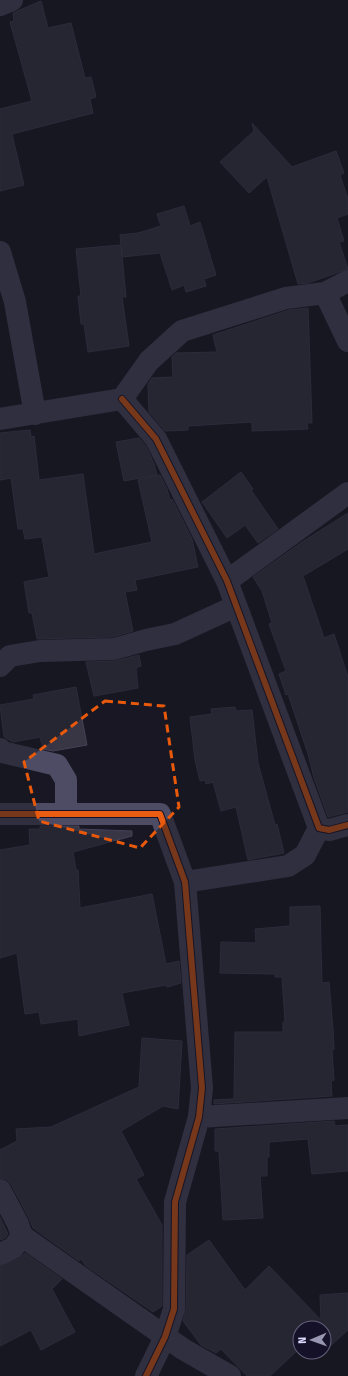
<svg xmlns="http://www.w3.org/2000/svg" width="348" height="1376" font-family="'Fira Sans Condensed',sans-serif">
<style>
.building{fill:#383545;stroke:#454257}
.lines{fill:none;stroke-linecap:round;stroke-linejoin:round}
.minor{stroke:#4d4c64;stroke-width:22}
.cycleway-casing{stroke:#151129;stroke-width:8}
.cycleway{stroke:#e95d12;stroke-width:6}
.marked{fill:none;stroke:#e8590c;stroke-width:3;stroke-dasharray:8 5;stroke-linejoin:round}
</style>
<rect width="100%" height="100%" fill="#181723"/>
<path class="building" d="M41,1L48,28L71,23L85,78L91,77L96,97L90,99L93,113L12,134L24,185L0,191V109L32,101L10,22L14,21L13,13Z
M252,123L292,167L336,151L344,173L340,175L348,199V214L337,218L344,241L339,242L348,269L308,283L298,284L267,177L249,193L220,162L254,131Z
M184,206L190,226L200,222L216,275L204,279L206,286L186,292L184,285L172,290L160,253L122,257L120,235L138,233L161,226L157,214Z
M121,245L126,297H122L129,346L88,352L84,324H81L78,296H81L76,249Z
M308,308L312,423H307L308,429L252,431V422L188,426V430L165,431L149,412L148,384L152,378L173,377L172,357L176,353L217,352L213,335L289,310Z
M30,430L31,437L34,436L39,480L83,474L94,554L152,542L138,480L160,475L167,489L170,500L172,499L192,539L198,567L135,580L137,590L125,592L133,631L112,637L37,639L32,613H29L24,582L49,577L42,537L25,539L23,529H18L11,478L0,480V433Z
M139,438L146,446L154,464L157,475L124,481L116,442Z
M241,472L253,489L251,490L278,529L258,543L245,525L227,538L202,502Z
M348,513V549L303,576L324,638L334,634L348,677V812L328,817L314,778L308,754L288,694L286,695L279,674L286,671L269,624L272,623L262,591L253,577L302,542Z
M139,655L141,666L136,668L138,688L94,696L86,662L115,661Z
M76,687L87,745L53,751L43,749L40,737L13,742L4,737L0,705L34,699L33,695Z
M235,707L236,711L252,710L258,763L275,825L277,824L284,853L248,860L236,807L221,811L213,782L206,784L205,780L200,781L195,760L190,717L212,714L211,709Z
M40,826H79V829L132,831V836L73,852L76,870H78L80,908L152,894L166,964L179,961L181,983L167,987L166,985L122,993L129,1025L79,1036L78,1019L41,1024L39,1012L25,1014L17,953L0,958V850L30,845L29,829H40Z
M320,906L322,983L329,982L333,1029L334,1049L332,1050L334,1080L331,1081L332,1096L214,1104V1100L234,1099L235,1032H283V1022H285L282,977H275V974L220,973L221,942L256,943L255,929L290,926V907Z
M142,1038L182,1041L178,1109L163,1106L121,1131L144,1175L136,1179L162,1225V1306L153,1312L86,1266L81,1259L79,1261L33,1228L29,1218L11,1184L6,1179L0,1178V1150L17,1141L16,1129L51,1127L139,1087Z
M334,1121L335,1126L348,1125V1171L312,1174L308,1139L269,1142V1157H267V1176H260L263,1218L223,1220L219,1151H215V1129Z
M0,1217L8,1234L5,1238L0,1240Z
M209,1240L245,1290L269,1266L321,1320L320,1295L348,1293V1330L317,1358L311,1352H324V1328H300V1348L270,1376H247L221,1349L216,1353L201,1345L183,1321L186,1309L187,1255Z
M25,1253L62,1279L52,1289L75,1332L41,1350L31,1330L0,1346V1266L18,1259Z"/>
<g class="lines">
<path class="minor" d="M0,5L12,0
M0,252L15,302L35,414
M325,293L348,341
M122,399L156,439L227,581L319,828L329,830L348,825
M0,419L122,399L149,361L182,331L286,298L325,293L348,281
M227,581L348,493
M0,666L10,656L40,651L114,649L146,640L175,634L236,606
M0,749L2,752L57,765L66,780V814
M0,814H160L185,882L202,1088L199,1117L175,1202L174,1309L165,1337L146,1376
M185,882L288,866L305,855L319,828
M199,1117L348,1108
M0,1190L18,1224L22,1236L13,1248L0,1254
M22,1236L183,1349L230,1376"/>
<g class="cycleway-casing">
<path id="cycleway" d="M122,399L156,439L227,581L319,828L329,830L348,825
M0,814H160L185,882L202,1088L199,1117L175,1202L174,1309L165,1337L146,1376"/>
</g>
<use href="#cycleway" class="cycleway"/>
</g>
<path d="M0 0H348V1376H0ZM105,701L164,706L179,807L140,848L39,821L24,762Z" fill="#181723" fill-opacity=".55" fill-rule="evenodd"/>
<path class="marked" d="M105,701L164,706L179,807L140,848L39,821L24,762Z"/>
<g transform="translate(312 1340) rotate(268)"><circle r="19" fill="#151129" stroke="#65617e"/>
<path d="M0-3L7 15L0 10L-7 15Z" fill="#9996b1"/>
<text y="-6" font-size="11" font-weight="bold" text-anchor="middle" fill="#dedafe">N</text>
</g>
</svg>
